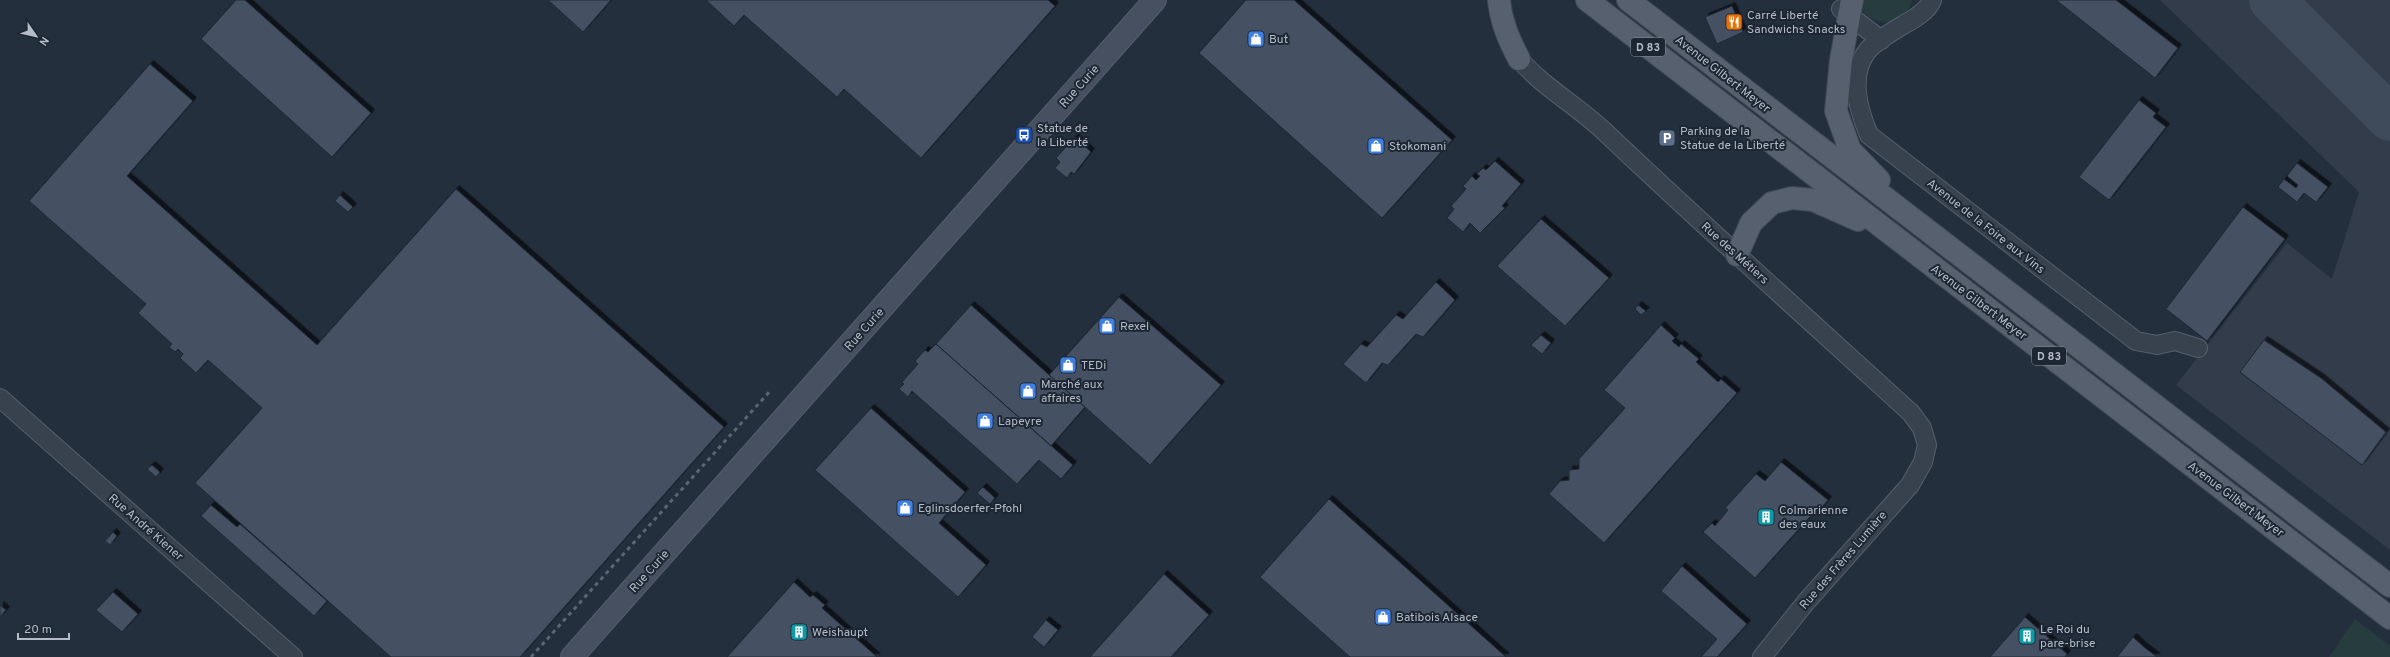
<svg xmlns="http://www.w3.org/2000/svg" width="2390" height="657" font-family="Overpass,sans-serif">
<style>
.airport{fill:#323c4b}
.green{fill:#263c3f}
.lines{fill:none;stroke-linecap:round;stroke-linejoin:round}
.taxiway{stroke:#3f4a5a;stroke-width:46}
.building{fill:#455162;stroke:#1f2835;filter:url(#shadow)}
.street-casing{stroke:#565f6c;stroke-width:20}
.secondary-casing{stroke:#565f6c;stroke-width:24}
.primary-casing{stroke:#414a57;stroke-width:24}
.street{stroke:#38414e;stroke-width:18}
.secondary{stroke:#465061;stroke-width:22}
.primary{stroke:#56606e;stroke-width:22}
.rail{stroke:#5a6575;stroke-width:3;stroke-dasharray:4 4;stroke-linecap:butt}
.labels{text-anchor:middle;stroke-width:4;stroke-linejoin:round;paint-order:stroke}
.shield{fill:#1d2633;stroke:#878f9c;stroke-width:1}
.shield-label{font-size:11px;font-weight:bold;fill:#b4bcc9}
.poi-label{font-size:12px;fill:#b4bcc9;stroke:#1d2633;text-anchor:start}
.street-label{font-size:12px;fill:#b4bcc9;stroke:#1d2633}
</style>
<defs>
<filter id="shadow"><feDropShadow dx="3.5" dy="-3.5" stdDeviation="0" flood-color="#0009"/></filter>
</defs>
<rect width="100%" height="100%" fill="#242f3e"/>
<path class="airport" d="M2160,0H2390V550L2176,385L2287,243L2332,279L2359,192Z"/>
<path class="green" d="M1859,0H1912C1905,29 1865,30 1859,0Z
M2355,619L2390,646V657H2329Z"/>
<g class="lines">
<path class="taxiway" d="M2272,0L2390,118"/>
</g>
<path class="building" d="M236,0H245L371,113L332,157L201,39Z
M548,0H611L583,32Z
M706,0H1048L1055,6L921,158L844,89L837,97L744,15L734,26Z
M1246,0H1294L1452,140L1382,218L1199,53Z
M2056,0H2116L2178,48L2155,78Z
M1732,6L1743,32L1717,44L1705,17Z
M150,64L193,101L127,176L317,345L456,189L724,427L520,657H391L195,483L262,408L208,360L196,373L180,358L183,354L178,349L175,352L169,347L172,344L138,313L146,304L29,201Z
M2139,100L2156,113L2153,117L2166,127L2109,200L2079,177Z
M1075,137L1091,152L1074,174L1071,172L1067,178L1055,168L1060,162L1056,158Z
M1495,161L1521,184L1502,206L1505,208L1480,233L1470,223L1463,232L1447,218L1454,209L1451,206L1466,189L1463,186L1472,176L1476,180L1480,176L1477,174L1483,168L1486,170Z
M2297,163L2328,187L2316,202L2304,193L2297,202L2278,187L2284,179L2296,188L2298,185L2287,176Z
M340,195L353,207L348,212L335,201Z
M2243,207L2285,239L2207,341L2166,309Z
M1541,219L1609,278L1565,326L1497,266Z
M1436,282L1455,300L1423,337L1416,334L1388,365L1382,363L1366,383L1343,364L1361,344L1367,347L1396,315L1403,319Z
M1119,297L1221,385L1150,465L1049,375Z
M971,305L1085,407L1051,446L936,344Z
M1638,305L1646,311L1641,315L1635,309Z
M1661,325L1675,338L1672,341L1679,347L1681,344L1699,359L1696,362L1718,382L1721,379L1737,393L1604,543L1549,494L1560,481L1569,480V470L1579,469V459L1625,408L1604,390Z
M1541,335L1551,343L1542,354L1531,345Z
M2264,340L2321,378L2386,432L2362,465L2240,372Z
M936,344L1073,465L1061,479L1039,460L1017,484L912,391L908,397L899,389L904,384L902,382L918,364L915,361L925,350L928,352Z
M871,408L965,492L939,523L986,565L958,597L815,470Z
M1781,462L1828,500L1818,512L1816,510L1755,578L1703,532L1712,523L1715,526L1728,510L1725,508L1756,474L1765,481Z
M152,465L160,472L156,477L147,469Z
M983,487L995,498L990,504L977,493Z
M1329,499L1506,657H1350L1260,577Z
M211,505L237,527L240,524L327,601L314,616L201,516Z
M113,532L117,536L110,545L105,541Z
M1682,566L1747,624L1717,657H1701L1717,639L1661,591Z
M1164,574L1209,615L1171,657H1090Z
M794,582L810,597L813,595L825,605L822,608L877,657H727Z
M113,592L138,614L122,632L96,610Z
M0,605L6,610L0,617Z
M2025,617L2067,654L2065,657H1990Z
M1046,620L1058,630L1044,647L1032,637Z
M2133,637L2144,647L2157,657H2117Z"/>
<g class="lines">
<g class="street-casing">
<path id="street" d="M1932,0C1928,11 1914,19 1903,25C1892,32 1877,40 1868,50C1848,75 1858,109 1869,135L2136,341L2157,345L2175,341L2198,348
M1841,9L1881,40
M1519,59C1544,88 1578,106 1606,133C1706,228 1809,320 1911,413L1922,428L1927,445L1923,462L1910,485L1806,602L1762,657
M0,398L293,657"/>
</g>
<g class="secondary-casing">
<path id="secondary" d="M572,657L1155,0"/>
</g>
<g class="primary-casing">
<path id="primary" d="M1499,0C1501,22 1509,40 1519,59
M1587,0L2390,618
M1628,0L2390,586
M1852,0L1841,60L1836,111L1850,150L1879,180
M1737,255L1751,223L1772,203L1792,198L1813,200L1858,220"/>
</g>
<use href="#street" class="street"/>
<use href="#secondary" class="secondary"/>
<use href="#primary" class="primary"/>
<path class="rail" d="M531,657L771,390"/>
</g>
<defs>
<g id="restaurant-square" transform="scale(0.9)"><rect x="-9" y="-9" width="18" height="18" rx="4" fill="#e8710a" stroke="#1d2633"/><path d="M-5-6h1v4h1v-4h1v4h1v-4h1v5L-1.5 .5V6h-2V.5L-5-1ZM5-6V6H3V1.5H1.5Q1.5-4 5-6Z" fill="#fff"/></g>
<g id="shop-square" transform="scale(0.9)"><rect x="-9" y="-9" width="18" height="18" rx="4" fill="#3f7fe0" stroke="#1d2633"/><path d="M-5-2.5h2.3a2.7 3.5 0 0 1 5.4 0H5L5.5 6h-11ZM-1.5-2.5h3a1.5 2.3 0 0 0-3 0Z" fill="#fff"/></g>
<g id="bus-square" transform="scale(0.9)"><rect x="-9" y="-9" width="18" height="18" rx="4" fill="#1a4fb4" stroke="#1d2633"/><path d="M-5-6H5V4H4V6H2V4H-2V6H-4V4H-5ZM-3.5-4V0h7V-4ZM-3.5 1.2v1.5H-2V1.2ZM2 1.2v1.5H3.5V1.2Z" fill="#fff"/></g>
<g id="parking-square" transform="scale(0.9)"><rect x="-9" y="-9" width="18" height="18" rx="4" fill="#5c6f8a" stroke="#1d2633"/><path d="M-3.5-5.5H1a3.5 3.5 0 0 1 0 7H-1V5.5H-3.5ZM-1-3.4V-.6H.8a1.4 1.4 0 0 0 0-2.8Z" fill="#fff"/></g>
<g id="building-square" transform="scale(0.9)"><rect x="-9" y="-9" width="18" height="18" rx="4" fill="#0f9aa8" stroke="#1d2633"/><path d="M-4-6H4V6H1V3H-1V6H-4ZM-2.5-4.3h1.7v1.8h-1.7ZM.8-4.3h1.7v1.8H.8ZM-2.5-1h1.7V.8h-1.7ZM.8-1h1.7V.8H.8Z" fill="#fff"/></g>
</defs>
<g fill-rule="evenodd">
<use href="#restaurant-square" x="1734" y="22"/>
<use href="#shop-square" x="1256" y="39"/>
<use href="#bus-square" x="1024" y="135"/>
<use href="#parking-square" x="1667" y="138"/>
<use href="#shop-square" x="1376" y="146"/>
<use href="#shop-square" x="1107" y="326"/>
<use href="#shop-square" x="1068" y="365"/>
<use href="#shop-square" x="1028" y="391"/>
<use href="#shop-square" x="985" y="421"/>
<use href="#shop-square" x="905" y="508"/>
<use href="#building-square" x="1766" y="517"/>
<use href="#shop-square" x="1383" y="617"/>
<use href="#building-square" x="799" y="632"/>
<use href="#building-square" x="2027" y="636"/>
</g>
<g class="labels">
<g class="shield">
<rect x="1631" y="38" width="34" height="18" rx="3"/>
<rect x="2032" y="347" width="34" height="18" rx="3"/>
</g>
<g class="shield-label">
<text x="1648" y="51">D 83</text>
<text x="2049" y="360">D 83</text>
</g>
<g class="poi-label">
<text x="1747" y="19">Carré Liberté<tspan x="1747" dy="14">Sandwichs Snacks</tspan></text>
<text x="1269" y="43">But</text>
<text x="1037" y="132">Statue de<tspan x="1037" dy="14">la Liberté</tspan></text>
<text x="1680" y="135">Parking de la<tspan x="1680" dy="14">Statue de la Liberté</tspan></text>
<text x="1389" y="150">Stokomani</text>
<text x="1120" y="330">Rexel</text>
<text x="1081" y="369">TEDi</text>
<text x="1041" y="388">Marché aux<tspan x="1041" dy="14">affaires</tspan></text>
<text x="998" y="425">Lapeyre</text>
<text x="918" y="512">Eglinsdoerfer-Pfohl</text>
<text x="1779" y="514">Colmarienne<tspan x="1779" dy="14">des eaux</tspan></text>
<text x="1396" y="621">Batibois Alsace</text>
<text x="2040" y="633">Le Roi du<tspan x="2040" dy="14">pare-brise</tspan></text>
<text x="812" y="636">Weishaupt</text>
</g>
<g class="street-label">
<text transform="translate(1723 74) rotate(38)" y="4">Avenue Gilbert Meyer</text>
<text transform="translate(1079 86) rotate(-48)" y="4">Rue Curie</text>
<text transform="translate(1986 226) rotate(38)" y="4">Avenue de la Foire aux Vins</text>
<text transform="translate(1735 253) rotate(42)" y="4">Rue des Métiers</text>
<text transform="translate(1979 302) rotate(37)" y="4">Avenue Gilbert Meyer</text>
<text transform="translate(864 329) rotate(-48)" y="4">Rue Curie</text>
<text transform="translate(2236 499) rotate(37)" y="4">Avenue Gilbert Meyer</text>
<text transform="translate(146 527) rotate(41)" y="4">Rue André Kiener</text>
<text transform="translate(1843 560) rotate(-49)" y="4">Rue des Frères Lumière</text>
<text transform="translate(649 571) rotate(-48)" y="4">Rue Curie</text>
</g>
</g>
<g transform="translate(36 36) rotate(124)" stroke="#1d2633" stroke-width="3" paint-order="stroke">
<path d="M0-3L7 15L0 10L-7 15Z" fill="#b4bcc9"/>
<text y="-6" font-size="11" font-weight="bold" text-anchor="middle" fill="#b4bcc9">N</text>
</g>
<path d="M18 633v6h51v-6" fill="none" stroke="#b4bcc9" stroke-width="2"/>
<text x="24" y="633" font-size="12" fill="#b4bcc9" stroke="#1d2633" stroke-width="3" paint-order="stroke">20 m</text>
</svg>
